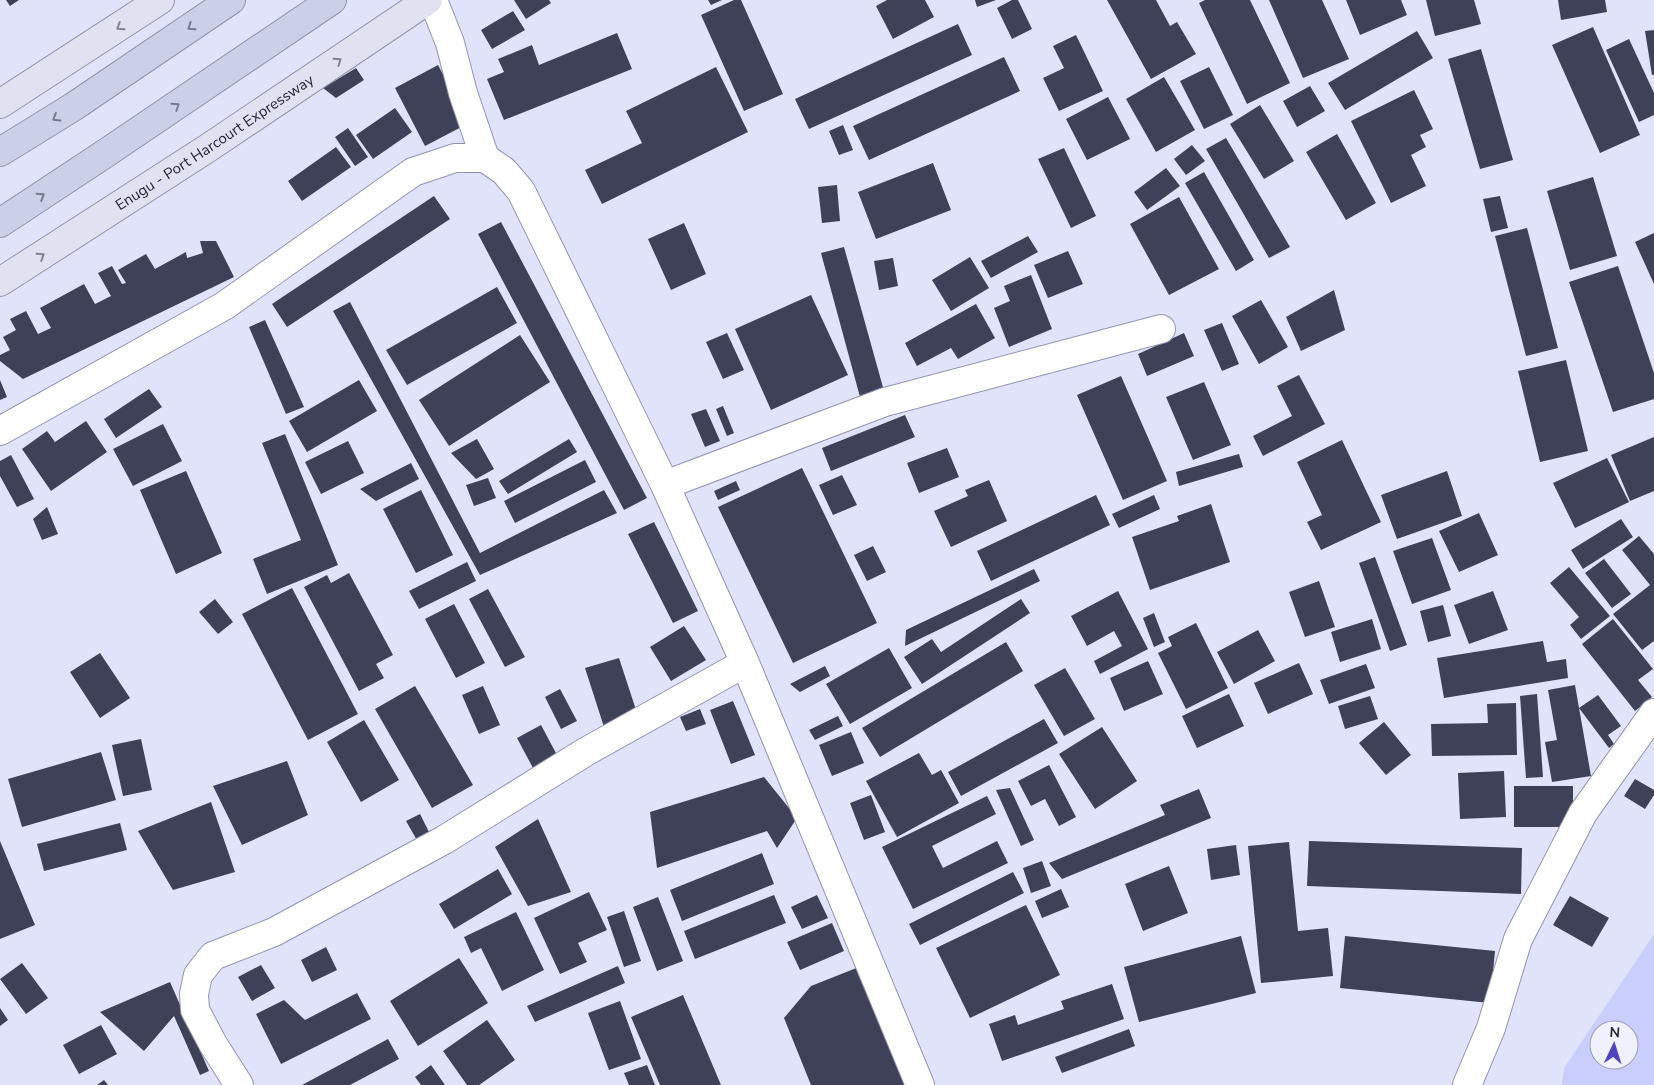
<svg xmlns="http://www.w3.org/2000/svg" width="1654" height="1085" font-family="'Nunito Sans',sans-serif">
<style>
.green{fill:#cacefc;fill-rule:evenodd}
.building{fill:#3f4158}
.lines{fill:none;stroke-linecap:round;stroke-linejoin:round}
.street-casing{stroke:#9194af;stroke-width:30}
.primary-casing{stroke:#9194a8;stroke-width:30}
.highway-casing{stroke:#9194a8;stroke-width:30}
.street{stroke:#fff;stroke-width:28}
.primary{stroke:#e0e2f1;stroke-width:28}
.highway{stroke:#cccfe8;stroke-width:28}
.oneway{stroke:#828490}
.oneway2{stroke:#787a8c}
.labels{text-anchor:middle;stroke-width:5;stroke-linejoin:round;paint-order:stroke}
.street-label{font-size:15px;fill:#242530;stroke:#eff1fd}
</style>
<rect width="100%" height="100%" fill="#e0e3fa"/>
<path class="green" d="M1654,934V1085H1562L1564,1068ZM1599,1030H1629V1060H1599Z"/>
<path class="building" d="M6,0H19L10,6Z
M514,0H549L551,3L526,19Z
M708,0H722L711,5Z
M734,0H741L783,94L744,111L701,15Z
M887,0H925L934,17L893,39L876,6Z
M975,0H996L977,7Z
M1012,0H1018L1032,29L1012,39L997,8Z
M1107,0H1156L1170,26L1177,22L1196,54L1151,79Z
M1205,0H1250L1290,83L1247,104L1199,3Z
M1269,0H1322L1349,59L1303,78Z
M1346,0H1401L1407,15L1360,35Z
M1426,0H1474L1481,24L1435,36Z
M1558,0H1605L1607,12L1561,20Z
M513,11L525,30L492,49L481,30Z
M958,24L972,55L809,129L795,99Z
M1593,27L1640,135L1600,153L1552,45Z
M1654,30V75H1652L1645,31Z
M1417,31L1433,58L1345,110L1328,83Z
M617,33L632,69L504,120L487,79L504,72L498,59L532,45L539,65Z
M1076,35L1103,91L1059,111L1043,78L1064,68L1053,46Z
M1629,39L1654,93V115L1639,122L1606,50Z
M1481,49L1513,160L1480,169L1448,59Z
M1004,57L1020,91L869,160L853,126Z
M438,65L469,123L425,146L395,88Z
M716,67L748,132L602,204L585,170L642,143L626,111Z
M1209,67L1233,115L1204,129L1180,81Z
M356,68L364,80L336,98L323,88Z
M1164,77L1195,130L1156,152L1126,99Z
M1310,86L1325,111L1297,127L1283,101Z
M1414,90L1433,129L1420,135L1426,147L1411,155L1426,186L1391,203L1351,121Z
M1108,97L1130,139L1087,160L1066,119Z
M1260,105L1294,161L1264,179L1230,124Z
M395,108L412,132L373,159L356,135Z
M843,125L853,150L839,155L829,131Z
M348,128L368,157L355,166L335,137Z
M1337,134L1376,203L1346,220L1306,152Z
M1226,138L1290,247L1269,258L1206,149Z
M1192,145L1205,161L1186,175L1174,159Z
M336,147L351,167L302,201L288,181Z
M1064,148L1096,216L1071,228L1038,159Z
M933,163L951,210L876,239L858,192Z
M1166,168L1180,186L1147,210L1134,192Z
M1204,172L1254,260L1236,271L1185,183Z
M1593,177L1617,256L1570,270L1547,191Z
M837,185L840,221L822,223L818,187Z
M434,196L450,219L287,327L272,304Z
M1500,196L1508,228L1491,232L1483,199Z
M1179,197L1219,269L1169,295L1130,224Z
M501,222L647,498L624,510L478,234Z
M684,223L706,274L671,290L648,239Z
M1527,228L1558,348L1526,356L1495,236Z
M1654,233V284L1635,242Z
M1028,236L1038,252L991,278L981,261Z
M200,241H216L234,277L23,379L0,361V355L10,350L3,337L16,330L10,319L26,311L38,334L51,328L40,308L84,284L95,304L111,296L98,273L112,266L122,284L126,283L118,270L146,254L155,269L186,252L187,258L203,253Z
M844,247L884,391L860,397L821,253Z
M1068,251L1083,284L1048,298L1034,265Z
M970,257L989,288L951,311L932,280Z
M893,258L898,286L879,290L874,261Z
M1618,266L1654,373V399L1613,412L1569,282Z
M1031,275L1052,329L1009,347L994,308L1010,301L1004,286Z
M497,287L517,323L407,385L386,350Z
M1334,290L1345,330L1301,351L1286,317Z
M811,295L848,375L771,410L735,329Z
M1261,300L1288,347L1259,364L1232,316Z
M350,302L480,553L604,490L617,513L480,575L333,311Z
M976,304L995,338L958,359L951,348L917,366L905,343Z
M265,320L304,407L286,414L249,327Z
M1222,323L1239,364L1222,371L1204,330Z
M727,333L744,370L723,379L706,342Z
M1184,333L1194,356L1147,376L1138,354Z
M520,335L550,382L449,446L419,400Z
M1566,360L1588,451L1540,462L1518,371Z
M1299,375L1325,424L1263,456L1253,436L1292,416L1277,386Z
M1121,376L1167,481L1123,500L1077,395Z
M0,380L7,397L0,400Z
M359,380L377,411L307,452L289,421Z
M1204,382L1231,445L1193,460L1166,397Z
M149,389L162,407L116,438L104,419Z
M723,406L734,433L727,436L716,409Z
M706,409L720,441L705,447L691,414Z
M905,415L915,437L831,471L822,448Z
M86,421L107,452L51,491L22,449L47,431L55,442Z
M163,424L182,461L133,486L113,449Z
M285,434L338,565L267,594L253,559L301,540L262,443Z
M1654,437V491L1630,501L1611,455Z
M477,439L494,469L476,479L451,453Z
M569,439L577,452L508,494L499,481Z
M1342,440L1381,522L1321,550L1307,522L1322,515L1297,462Z
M348,441L364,473L321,494L305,462Z
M947,448L959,477L919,493L907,463Z
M1239,454L1243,467L1179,486L1176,472Z
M11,455L34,499L17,507L0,476V461Z
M1607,458L1629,502L1575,528L1553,483Z
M585,460L596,482L515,523L504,501Z
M411,463L419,479L376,501L360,489Z
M802,468L877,623L793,663L718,507Z
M186,471L222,553L176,574L140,490Z
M1447,471L1462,516L1397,539L1381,495Z
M842,475L857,505L833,515L819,485Z
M488,478L496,498L474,506L466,485Z
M989,480L1007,521L951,547L934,511L968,496L965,490Z
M736,481L740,490L718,500L714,491Z
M421,490L453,555L416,573L383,509Z
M1096,495L1110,525L991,581L977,551Z
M1154,495L1160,509L1119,528L1112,514Z
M1211,504L1230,562L1150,590L1132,537L1179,521L1177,516Z
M47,507L58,534L42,540L33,519Z
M1479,513L1498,555L1459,572L1439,531Z
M1621,519L1633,537L1583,569L1571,550Z
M654,522L698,611L673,623L628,534Z
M1639,536L1654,554V641L1642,650L1613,614L1650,585L1622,550Z
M1432,538L1451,590L1412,604L1393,551Z
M873,546L886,572L867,581L854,555Z
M1375,557L1407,645L1390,651L1359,563Z
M1604,559L1631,594L1612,608L1585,573Z
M467,562L476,581L419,609L409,591Z
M1569,567L1610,616L1581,639L1570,625L1579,617L1550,583Z
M1034,569L1040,581L905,646L906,630Z
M349,573L393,655L376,664L384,678L359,691L304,587L327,575L331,583Z
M1319,581L1335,627L1305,637L1289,592Z
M292,588L358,714L308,740L242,614Z
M488,589L525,657L505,667L469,599Z
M1118,591L1148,649L1100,674L1094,661L1122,646L1114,631L1087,646L1071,616Z
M1493,591L1508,630L1469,644L1454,605Z
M215,599L233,622L218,634L199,612Z
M1021,599L1030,613L922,684L904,657L932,639L941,652Z
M454,604L485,663L456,678L425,619Z
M1443,605L1451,636L1428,642L1420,611Z
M1154,613L1165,642L1154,647L1143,618Z
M1372,619L1381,649L1340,662L1331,632Z
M1613,619L1653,669L1638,680L1652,697L1635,711L1582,644Z
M1196,623L1228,688L1186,709L1158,653L1172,646L1168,637Z
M684,626L706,660L671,681L650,647Z
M1258,630L1275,661L1234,684L1217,652Z
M1543,641L1547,662L1566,659L1568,678L1444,698L1437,658Z
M1006,642L1023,671L880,757L862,728Z
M889,648L912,688L850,724L826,684Z
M100,653L130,698L100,718L70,672Z
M619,658L638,716L604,727L585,668Z
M1148,661L1163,694L1124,711L1110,678Z
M1299,663L1313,694L1268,714L1254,683Z
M1366,664L1375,688L1329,704L1320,680Z
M825,666L830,676L800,692L790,684Z
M1065,668L1095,719L1064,736L1034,685Z
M1575,685L1591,776L1552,782L1545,742L1557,740L1548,690Z
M415,686L473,785L432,808L375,709Z
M483,686L500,725L479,734L462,695Z
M560,689L577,721L561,729L545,697Z
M1229,694L1244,726L1197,748L1182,716Z
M1537,694L1543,777L1526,778L1520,696Z
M1598,695L1621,726L1608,735L1614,744L1609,748L1579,708Z
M1370,696L1378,719L1345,729L1338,706Z
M733,701L755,755L731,764L710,710Z
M1516,703L1517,755L1432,756L1431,724L1488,723L1487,704Z
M700,709L706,724L686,731L680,717Z
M838,716L843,726L815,740L809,730Z
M1044,719L1058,743L961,796L948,772Z
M364,720L399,780L361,802L327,742Z
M1384,722L1411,755L1386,775L1359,743Z
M541,725L557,755L533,768L517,738Z
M1102,727L1137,781L1095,809L1059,754Z
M851,732L864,763L832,776L819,745Z
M141,739L152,790L123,796L112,745Z
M101,752L116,800L22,827L8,779Z
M919,753L932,775L941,770L959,803L897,837L866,781Z
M287,761L308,815L242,845L213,786Z
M1049,765L1076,817L1059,826L1045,799L1031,806L1018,781Z
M1504,771L1506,817L1460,819L1458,773Z
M764,777L797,818L777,848L767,831L657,868L650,812Z
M1635,779L1654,790V795L1645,809L1624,796Z
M1514,786H1573V827H1514Z
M1010,788L1034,840L1021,846L996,790Z
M1199,789L1211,818L1062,879L1049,863L1165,815L1160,805Z
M871,795L885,832L864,840L850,803Z
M987,796L996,814L932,846L943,868L997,841L1008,863L913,909L882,847Z
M211,802L235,872L173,890L138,831Z
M420,814L431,836L418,842L406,821Z
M538,819L571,892L528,906L495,847Z
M120,823L127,850L44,871L37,844Z
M0,841L35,925L0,939Z
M1309,841L1522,848L1521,894L1307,886Z
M1289,842L1298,931L1328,928L1333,976L1261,983L1248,846Z
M1236,845L1240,875L1211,880L1207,849Z
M762,853L774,884L682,921L670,890Z
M1042,861L1051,886L1031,893L1023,868Z
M1169,866L1188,913L1143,931L1125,884Z
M498,869L512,894L454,929L439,904Z
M1013,872L1024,893L920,945L909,924Z
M1061,889L1069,907L1042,918L1035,901Z
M589,892L607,930L578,943L587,962L560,974L534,918Z
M774,895L786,923L695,959L684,931Z
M817,895L828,918L802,929L791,907Z
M1570,896L1609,918L1592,947L1553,925Z
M658,897L683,961L657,971L633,907Z
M1026,905L1060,975L970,1018L936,948Z
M624,911L641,961L624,967L607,917Z
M516,912L544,970L502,991L481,948L471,953L464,937Z
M832,923L844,951L800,970L787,942Z
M1241,936L1256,993L1139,1022L1124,967Z
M1345,936L1495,951L1490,1003L1340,988Z
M326,947L337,970L312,982L301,960Z
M459,958L488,1003L418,1046L390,1001Z
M22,963L48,998L26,1014L0,979Z
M261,965L275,988L252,1001L238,977Z
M864,965L912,1085H811L784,1018L811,986Z
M618,966L625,983L535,1022L527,1006Z
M170,982L209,1071L200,1075L174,1016L144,1051L100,1012Z
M1112,984L1124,1019L1002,1061L989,1024L1015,1015L1018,1025L1064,1009L1061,1001Z
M357,993L371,1019L281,1064L256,1014L284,1000L305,1020Z
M683,995L721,1085H660L631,1017Z
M620,1001L641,1059L609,1070L588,1013Z
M0,1008L8,1020L0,1026Z
M487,1020L515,1060L479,1085H467L443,1051Z
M101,1025L117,1054L79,1074L63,1045Z
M1129,1029L1135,1046L1062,1073L1055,1057Z
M388,1039L399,1059L350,1085H302Z
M431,1065L445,1085H421L415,1077Z
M647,1065L655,1085H629L624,1073Z
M104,1080L108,1085H97Z"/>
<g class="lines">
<g class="street-casing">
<path id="street" d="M433,0L450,43L463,93L485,158
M0,431L224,306L413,172L455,158H485L504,171L521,191L665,485L745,663L920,1085
M665,485L885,402L1161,329
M239,1085L213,1044L195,1010L194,994L198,975L213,956L274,932L444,840L587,751L745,663
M1467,1085L1491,1028L1518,939L1583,813L1654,713"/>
</g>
<g class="primary-casing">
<g id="primary">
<path d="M0,104L160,0"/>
<path id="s1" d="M0,282L208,148L428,0"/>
</g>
</g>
<g class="highway-casing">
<path id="highway" d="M0,152L73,107L231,0
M0,223L106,153L332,0"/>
</g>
<use href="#street" class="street"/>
<use href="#primary" class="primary"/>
<use href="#highway" class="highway"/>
</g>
<defs><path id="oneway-chevron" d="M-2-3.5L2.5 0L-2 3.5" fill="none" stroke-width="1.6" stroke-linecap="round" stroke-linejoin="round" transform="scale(1.25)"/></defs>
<g class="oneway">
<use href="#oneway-chevron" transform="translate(120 27) rotate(147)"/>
<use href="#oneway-chevron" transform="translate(338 61) rotate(-34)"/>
<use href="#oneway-chevron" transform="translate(41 256) rotate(-33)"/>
</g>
<g class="oneway2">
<use href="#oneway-chevron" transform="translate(191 27) rotate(146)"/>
<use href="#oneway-chevron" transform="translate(176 106) rotate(-34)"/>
<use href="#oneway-chevron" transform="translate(56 118) rotate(148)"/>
<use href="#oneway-chevron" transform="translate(41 196) rotate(-33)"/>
</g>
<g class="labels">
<g class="street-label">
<text dy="5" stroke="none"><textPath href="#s1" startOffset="256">Enugu - Port Harcourt Expressway</textPath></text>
</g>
</g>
<g transform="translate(1614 1045) rotate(4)"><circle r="24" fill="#eff1fd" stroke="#9e9fab"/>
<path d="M0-4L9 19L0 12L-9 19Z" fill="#4e45bc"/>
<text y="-8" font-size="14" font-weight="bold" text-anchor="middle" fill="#242530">N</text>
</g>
</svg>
